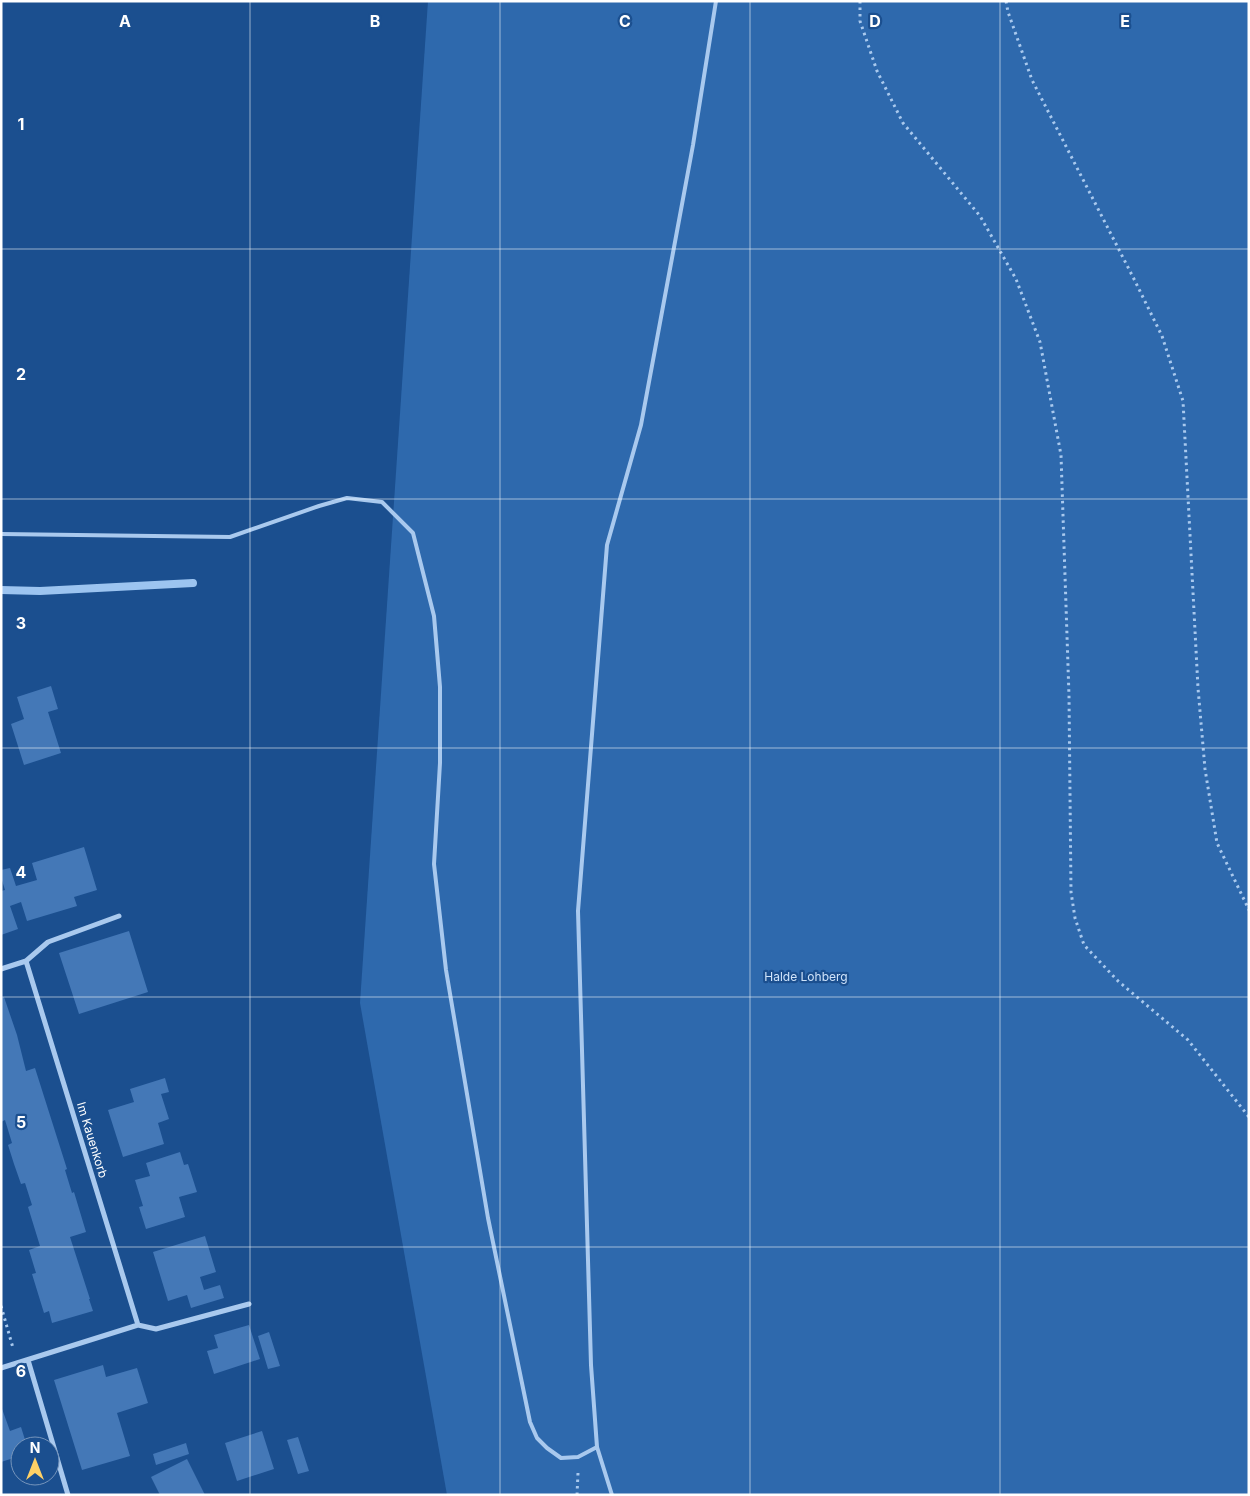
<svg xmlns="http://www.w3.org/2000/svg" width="1250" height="1496" font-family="Inter,sans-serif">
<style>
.green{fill:#2e69ad}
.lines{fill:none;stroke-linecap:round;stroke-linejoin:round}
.stream{stroke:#9cc4f0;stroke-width:8}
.building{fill:#4478b7}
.path{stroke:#a9c9ee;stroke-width:3;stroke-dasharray:2.5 4;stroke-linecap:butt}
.service{stroke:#a9c9ee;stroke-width:4}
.minor{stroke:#a9c9ee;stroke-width:5}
.grid{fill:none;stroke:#fff;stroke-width:1;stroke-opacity:0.55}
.labels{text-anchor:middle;stroke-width:4.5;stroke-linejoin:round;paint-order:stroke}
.park-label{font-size:12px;fill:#cfe3fa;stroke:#1b4f8f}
.street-label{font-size:12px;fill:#fff;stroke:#1b4f8f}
.grid-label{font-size:16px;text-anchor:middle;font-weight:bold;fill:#fff;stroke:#1b4f8f;stroke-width:4.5;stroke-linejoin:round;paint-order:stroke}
</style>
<rect width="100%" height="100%" fill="#1b4f8f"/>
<path class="green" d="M428,1H1249V1495H447L360,1003Z"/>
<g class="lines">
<path class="stream" d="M1,590L40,591L193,583"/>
</g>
<path class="building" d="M51,686L58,709L48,712L61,753L24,765L11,724L24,719L17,697Z
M84,847L97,890L74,897L77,906L27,921L21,902L10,906L18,929L1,935V891L5,890L1,877V870L10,868L16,886L37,880L32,863Z
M129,931L148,992L79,1014L59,953Z
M4,997L17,1035L26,1071L35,1068L67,1169L65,1170L72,1193L74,1192L86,1232L70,1237L90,1299H89L93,1311L52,1323L49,1311L44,1313L32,1274L36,1273L29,1250L40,1246L28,1207L32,1205L25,1183L21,1184L14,1164L8,1145L12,1143L5,1120L1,1122V998Z
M165,1078L169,1092L161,1094L169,1119L158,1123L164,1144L123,1157L108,1110L134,1102L130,1089Z
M180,1152L184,1165L188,1164L197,1192L179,1197L185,1217L146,1229L139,1207L143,1206L135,1180L150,1176L146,1163Z
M205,1236L216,1272L200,1277L204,1290L220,1285L224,1298L191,1308L187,1295L168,1301L153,1252Z
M249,1325L260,1359L214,1374L207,1351L218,1348L214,1335Z
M269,1332L280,1366L268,1369L258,1336Z
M103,1365L106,1377L137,1368L148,1403L117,1413L130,1456L82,1470L54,1380Z
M1,1406L10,1431L21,1427L27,1446H20V1456L1,1462Z
M262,1431L274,1469L237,1481L225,1443Z
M298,1437L309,1471L298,1474L287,1440Z
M186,1443L189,1454L156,1465L153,1454Z
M187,1459L205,1495H160L151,1477Z"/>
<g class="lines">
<path class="path" d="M860,1V21L877,71L903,123L980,216L1016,279L1040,342L1061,455L1069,696L1071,892L1075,918L1084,945L1118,981L1188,1040L1249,1117
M1006,1L1008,12L1032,80L1135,281L1162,336L1183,401L1198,688L1205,769L1217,843L1249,910
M1,1306L13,1348
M577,1495L578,1473"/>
<path class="service" d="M1,534L230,537L319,506L347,498L382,502L413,533L434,616L440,687V763L434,864L446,970L488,1218L530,1422L537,1438L547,1448L561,1458L578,1457L597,1447
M612,1495L597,1447L591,1365L578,911L607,545L641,425L693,145L716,1"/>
<path class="minor" d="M26,961L138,1325
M1,969L26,961L48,942L119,916
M28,1360L68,1495
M1,1368L138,1325L156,1329L249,1304"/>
</g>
<path class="grid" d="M250,1V1495M500,1V1495M750,1V1495M1000,1V1495M1,249H1249M1,499H1249M1,748H1249M1,997H1249M1,1247H1249"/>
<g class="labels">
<g class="park-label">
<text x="806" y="981">Halde Lohberg</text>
</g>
<g class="street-label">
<text transform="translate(92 1140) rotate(73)" y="4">Im Kauenkorb</text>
</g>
</g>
<g class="grid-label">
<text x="125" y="27">A</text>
<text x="375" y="27">B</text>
<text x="625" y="27">C</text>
<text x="875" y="27">D</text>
<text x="1125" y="27">E</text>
<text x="21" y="130">1</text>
<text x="21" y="380">2</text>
<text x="21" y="629">3</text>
<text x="21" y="878">4</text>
<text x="21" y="1128">5</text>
<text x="21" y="1377">6</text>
</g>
<rect width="1250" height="1496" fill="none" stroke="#ffffff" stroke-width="5"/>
<g transform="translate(35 1461)"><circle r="24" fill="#1b4f8f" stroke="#7695bc"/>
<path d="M0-4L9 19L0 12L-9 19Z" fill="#ffd166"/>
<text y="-8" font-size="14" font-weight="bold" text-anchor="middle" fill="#ffffff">N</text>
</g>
</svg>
